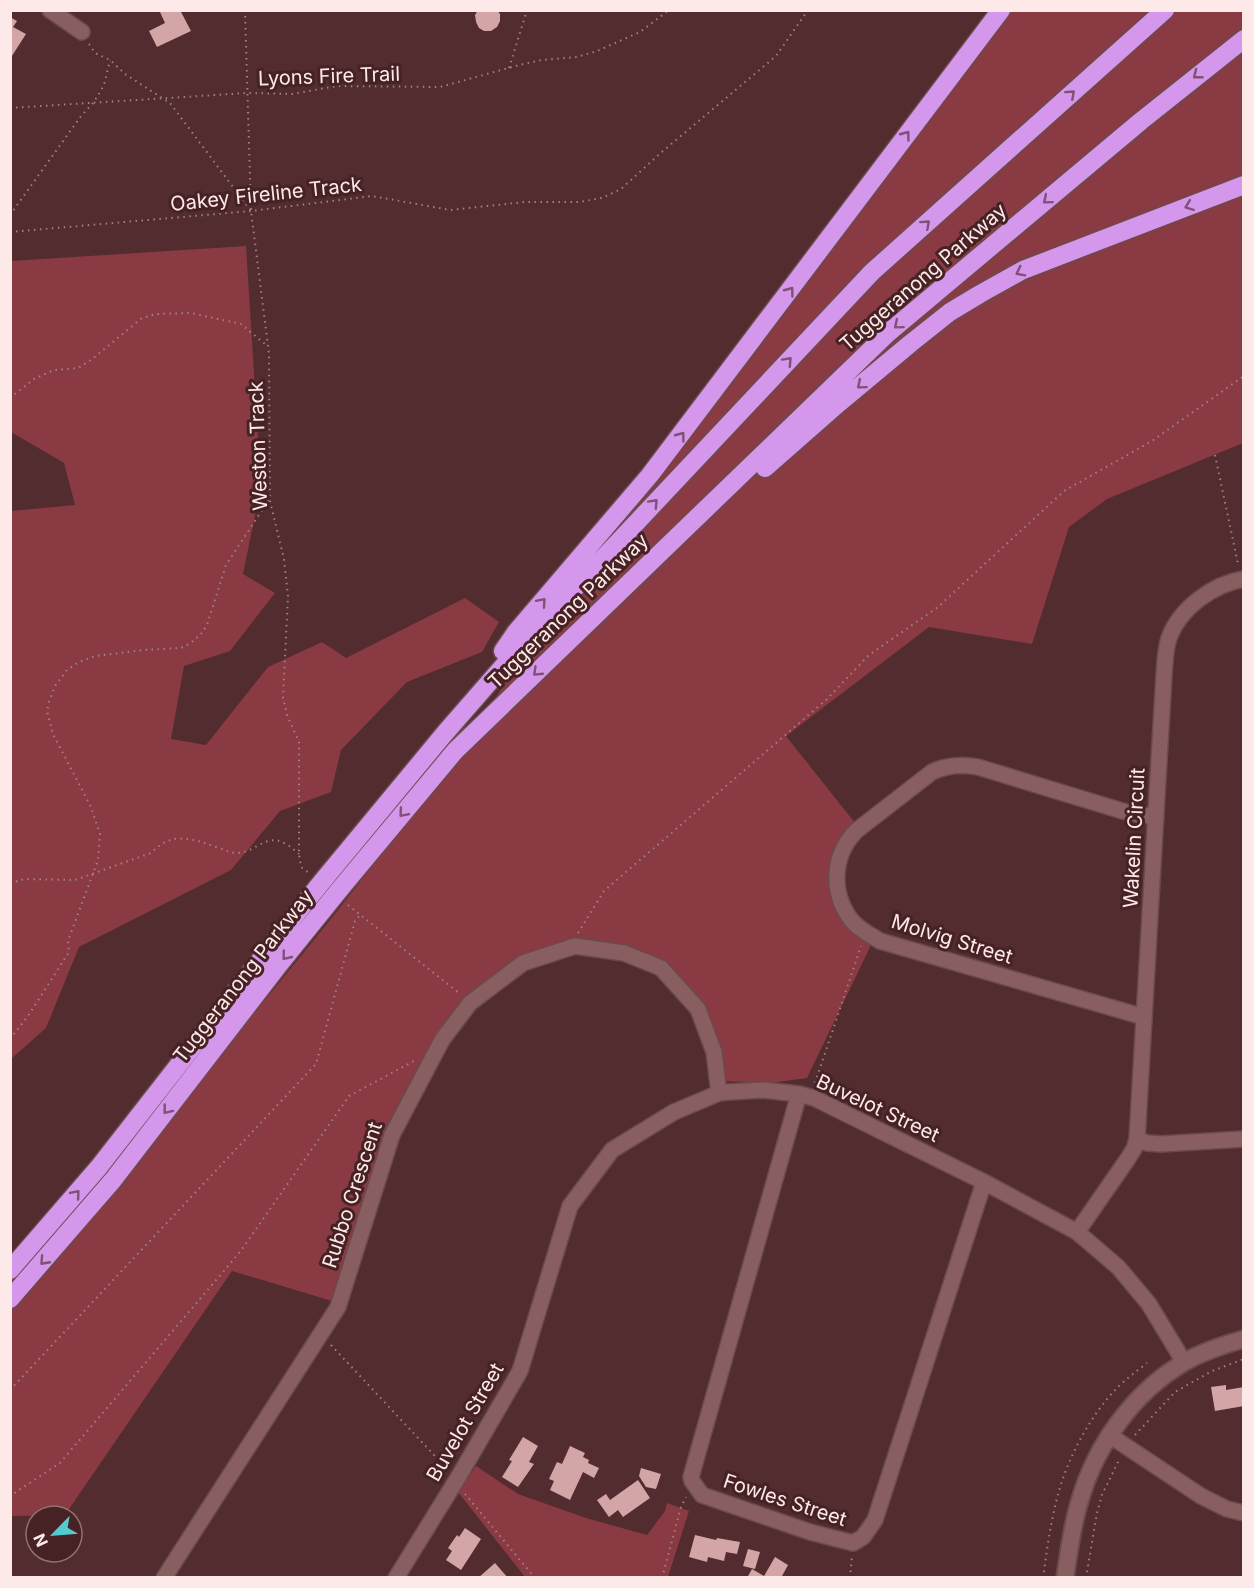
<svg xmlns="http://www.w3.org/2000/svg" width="1254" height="1588" font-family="Inter,sans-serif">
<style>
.green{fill:#8a3a42}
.building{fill:#d4a5a6}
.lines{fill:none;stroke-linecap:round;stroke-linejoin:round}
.minor-casing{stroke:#6a4b4d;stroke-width:18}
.tertiary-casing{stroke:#6a4b4d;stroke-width:20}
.motorway-casing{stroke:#6a4b4d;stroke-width:21}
.path{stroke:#a08283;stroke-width:2;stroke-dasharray:1.5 4.5;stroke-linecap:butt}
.minor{stroke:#895e60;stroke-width:15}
.tertiary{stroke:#895e60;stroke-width:16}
.motorway{stroke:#d597ec;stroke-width:18}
.motorway-bridge-casing{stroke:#6a4b4d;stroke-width:21;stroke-linecap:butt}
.motorway-bridge{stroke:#d597ec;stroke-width:18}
.oneway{stroke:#7f5174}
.labels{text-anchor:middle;stroke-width:6;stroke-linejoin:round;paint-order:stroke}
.street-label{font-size:20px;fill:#fee9e9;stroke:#462224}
</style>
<rect width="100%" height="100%" fill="#522c2e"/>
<path class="green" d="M1005,11H1243V443L1107,499L1069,527L1032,644L929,627L786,736L859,828L836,874L837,914L872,943L807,1078L770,1083L724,1081L718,1050L663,965L575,942L521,960L435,1038L387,1128L332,1301L232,1271L65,1515L11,1516V1307L35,1284L334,915L465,748L567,582Z
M246,246L261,486L243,574L275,593L230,651L184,666L171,739L206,745L268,667L322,642L346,658L465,598L499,622L482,652L407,682L341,750L331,792L280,811L231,870L79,947L46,1028L11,1059V511L75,505L64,463L11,432V261Z
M476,1466L518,1494L586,1518L647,1535L665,1511L667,1503L689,1511L668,1577H525L458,1492Z"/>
<path class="building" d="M164,10H180L191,31L157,47L149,31L165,23L160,12Z
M478,10H497L500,14V21L497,27L491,31H484L479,28L476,22L475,15Z
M10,17L17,21L13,27L26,34L10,59Z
M1226,1385V1390L1244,1387V1406L1215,1411L1211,1387Z
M523,1437L538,1446L529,1462L534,1464L518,1487L502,1477L512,1461L509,1460Z
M570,1446L585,1453L583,1457L589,1460L588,1463L599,1468L594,1478L583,1472L570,1500L550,1490L554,1481L549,1479L557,1462L562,1464Z
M641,1468L661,1474L656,1489L646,1487L639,1476Z
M638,1480L650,1498L623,1517L618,1510L609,1517L597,1500L606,1494L610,1500Z
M465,1528L481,1539L461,1570L446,1560L452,1551L448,1548L457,1535L459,1537Z
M695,1535L716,1540L717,1538L740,1542L737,1554L726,1552L724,1561L708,1557L707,1562L689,1557Z
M748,1549L760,1552L755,1569L743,1566Z
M775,1557L788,1565L781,1578H747L752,1569L764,1576Z
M495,1563L508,1578H478Z"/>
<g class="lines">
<g class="minor-casing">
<path id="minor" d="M50,10L82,32
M1144,1017L880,941C871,935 860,930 853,922C830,894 832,856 856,831L932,772C947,765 961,764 978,767L1129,813L1156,817
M799,1094L691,1477L692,1481L702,1495L810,1532L853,1543L863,1537L875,1520L984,1182
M1137,1139L1147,1143L1161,1144L1244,1139
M1077,1232L1127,1160L1134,1149L1137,1139L1164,675C1165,663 1165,650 1169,638C1180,608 1213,584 1244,579
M1109,1435L1201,1496L1227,1509L1244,1513
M164,1578L338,1307L392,1135L442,1040L470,1003L523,963L575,946L624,953L661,968L698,1009L714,1052L719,1093
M396,1578L459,1476L520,1371L570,1206L612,1150L674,1112L719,1093L728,1092L763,1090L799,1094L814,1098L984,1182L1077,1232L1118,1267L1149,1304L1184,1362"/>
</g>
<g class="tertiary-casing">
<path id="tertiary" d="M1065,1578C1069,1552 1072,1525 1080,1500C1096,1445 1133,1393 1183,1363C1201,1352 1223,1345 1244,1339"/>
</g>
<g class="motorway-casing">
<path id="motorway" d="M765,468L839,403L911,343L950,312L980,294L1023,270L1244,185
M503,651L516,632L650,475L1001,10
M325,878L445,733L526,640L872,272L1165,10
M340,889L455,751L888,333L1141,121L1244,39
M10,1270L99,1167L308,899
M10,1299L113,1180L281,962L323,910"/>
</g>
<path class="path" d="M245,10L251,211L269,354L270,501L284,559L288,596L283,698L287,715L299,742V854L301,867L309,873
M89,44L95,53L110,60L125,74L170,103L251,211
M509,68L527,10
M10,108L247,93L292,94L337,86L440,87L519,65L542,60L577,57L597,51L640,32L669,10
M10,215L81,116L94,102L104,85L110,60
M10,232L251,211L372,196L450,210L525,202H579L602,198L621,189L663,151L776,56L808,10
M10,398L34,379L54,370L78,368L91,360L142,318L156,314L191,313L241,324L266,345
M1215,455L1238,564
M10,883L25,879L75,880L151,853C173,830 193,839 219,848C225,850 230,853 237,853C254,853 267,833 284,843C289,845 294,850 299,854
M348,905L459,993
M578,933L604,891L826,700L869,655L938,607L1064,491L1152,441L1244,376
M10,1039L28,1016L69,952L68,941L98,860L100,834L91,807L53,734L47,711L49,702L55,686L67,670L79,662L95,656L143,650L181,648L191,643L201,634L207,625L226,565L270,498
M815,1083L861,946
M331,1345L434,1455L439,1454L449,1466
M10,1390L316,1064L355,921L360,915
M1135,1435L1175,1392L1212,1371L1244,1359
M465,1494L535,1578
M10,1497L16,1492L60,1463L240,1252L349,1096L414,1061
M662,1578L681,1507L686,1497
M850,1578L852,1556
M1043,1578C1047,1549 1051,1519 1059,1491C1069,1455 1092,1413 1118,1387C1127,1378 1137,1371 1147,1363
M1086,1578L1097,1513L1102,1495L1119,1460"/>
<use href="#minor" class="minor"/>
<use href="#tertiary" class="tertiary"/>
<use href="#motorway" class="motorway"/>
<g class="motorway-bridge-casing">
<path id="motorway-bridge" d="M308,899L325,878
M323,910L340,889"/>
</g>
<use href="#motorway-bridge" class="motorway-bridge"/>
</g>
<defs><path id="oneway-chevron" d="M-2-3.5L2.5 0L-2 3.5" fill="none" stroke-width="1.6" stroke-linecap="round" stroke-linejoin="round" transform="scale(1.5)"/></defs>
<g class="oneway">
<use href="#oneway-chevron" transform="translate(1197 75) rotate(142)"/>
<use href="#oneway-chevron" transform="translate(1071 94) rotate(-42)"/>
<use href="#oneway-chevron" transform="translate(906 135) rotate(-53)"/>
<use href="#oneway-chevron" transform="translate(1047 200) rotate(140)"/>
<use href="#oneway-chevron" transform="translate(1189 206) rotate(159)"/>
<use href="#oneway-chevron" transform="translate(926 224) rotate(-42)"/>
<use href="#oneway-chevron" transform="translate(1020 272) rotate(153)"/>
<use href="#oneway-chevron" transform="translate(790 291) rotate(-53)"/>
<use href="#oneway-chevron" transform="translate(898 325) rotate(140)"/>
<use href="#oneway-chevron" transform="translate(788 361) rotate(-47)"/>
<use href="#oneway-chevron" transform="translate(861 385) rotate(140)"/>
<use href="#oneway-chevron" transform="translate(681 436) rotate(-53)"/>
<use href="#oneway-chevron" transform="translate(654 503) rotate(-47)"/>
<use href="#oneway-chevron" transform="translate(542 602) rotate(-49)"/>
<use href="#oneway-chevron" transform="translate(537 672) rotate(136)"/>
<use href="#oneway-chevron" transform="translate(403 813) rotate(130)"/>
<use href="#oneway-chevron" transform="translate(286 956) rotate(129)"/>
<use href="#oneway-chevron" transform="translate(167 1110) rotate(128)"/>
<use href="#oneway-chevron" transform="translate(76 1194) rotate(-50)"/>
<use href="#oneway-chevron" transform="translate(44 1261) rotate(132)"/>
</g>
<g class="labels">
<g class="street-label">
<text transform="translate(329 76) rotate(-2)" y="7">Lyons Fire Trail</text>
<text transform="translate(266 194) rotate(-6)" y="7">Oakey Fireline Track</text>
<text transform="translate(923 277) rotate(-41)" y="7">Tuggeranong Parkway</text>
<text transform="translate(258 446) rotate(-92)" y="7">Weston Track</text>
<text transform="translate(568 611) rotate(-44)" y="7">Tuggeranong Parkway</text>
<text transform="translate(1134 838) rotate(-87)" y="7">Wakelin Circuit</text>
<text transform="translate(952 939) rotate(17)" y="7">Molvig Street</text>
<text transform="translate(243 976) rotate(-52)" y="7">Tuggeranong Parkway</text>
<text transform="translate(878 1108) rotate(25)" y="7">Buvelot Street</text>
<text transform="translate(352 1195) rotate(-72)" y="7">Rubbo Crescent</text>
<text transform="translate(465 1422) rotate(-60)" y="7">Buvelot Street</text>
<text transform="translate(785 1500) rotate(18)" y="7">Fowles Street</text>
</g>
</g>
<rect width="1254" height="1588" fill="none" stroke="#fee9e9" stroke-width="24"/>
<g transform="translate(54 1534) rotate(245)"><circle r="28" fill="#462224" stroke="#907273" stroke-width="1.5"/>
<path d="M0-4.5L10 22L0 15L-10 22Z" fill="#52cdce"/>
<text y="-9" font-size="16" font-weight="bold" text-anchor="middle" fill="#fee9e9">N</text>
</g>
</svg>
